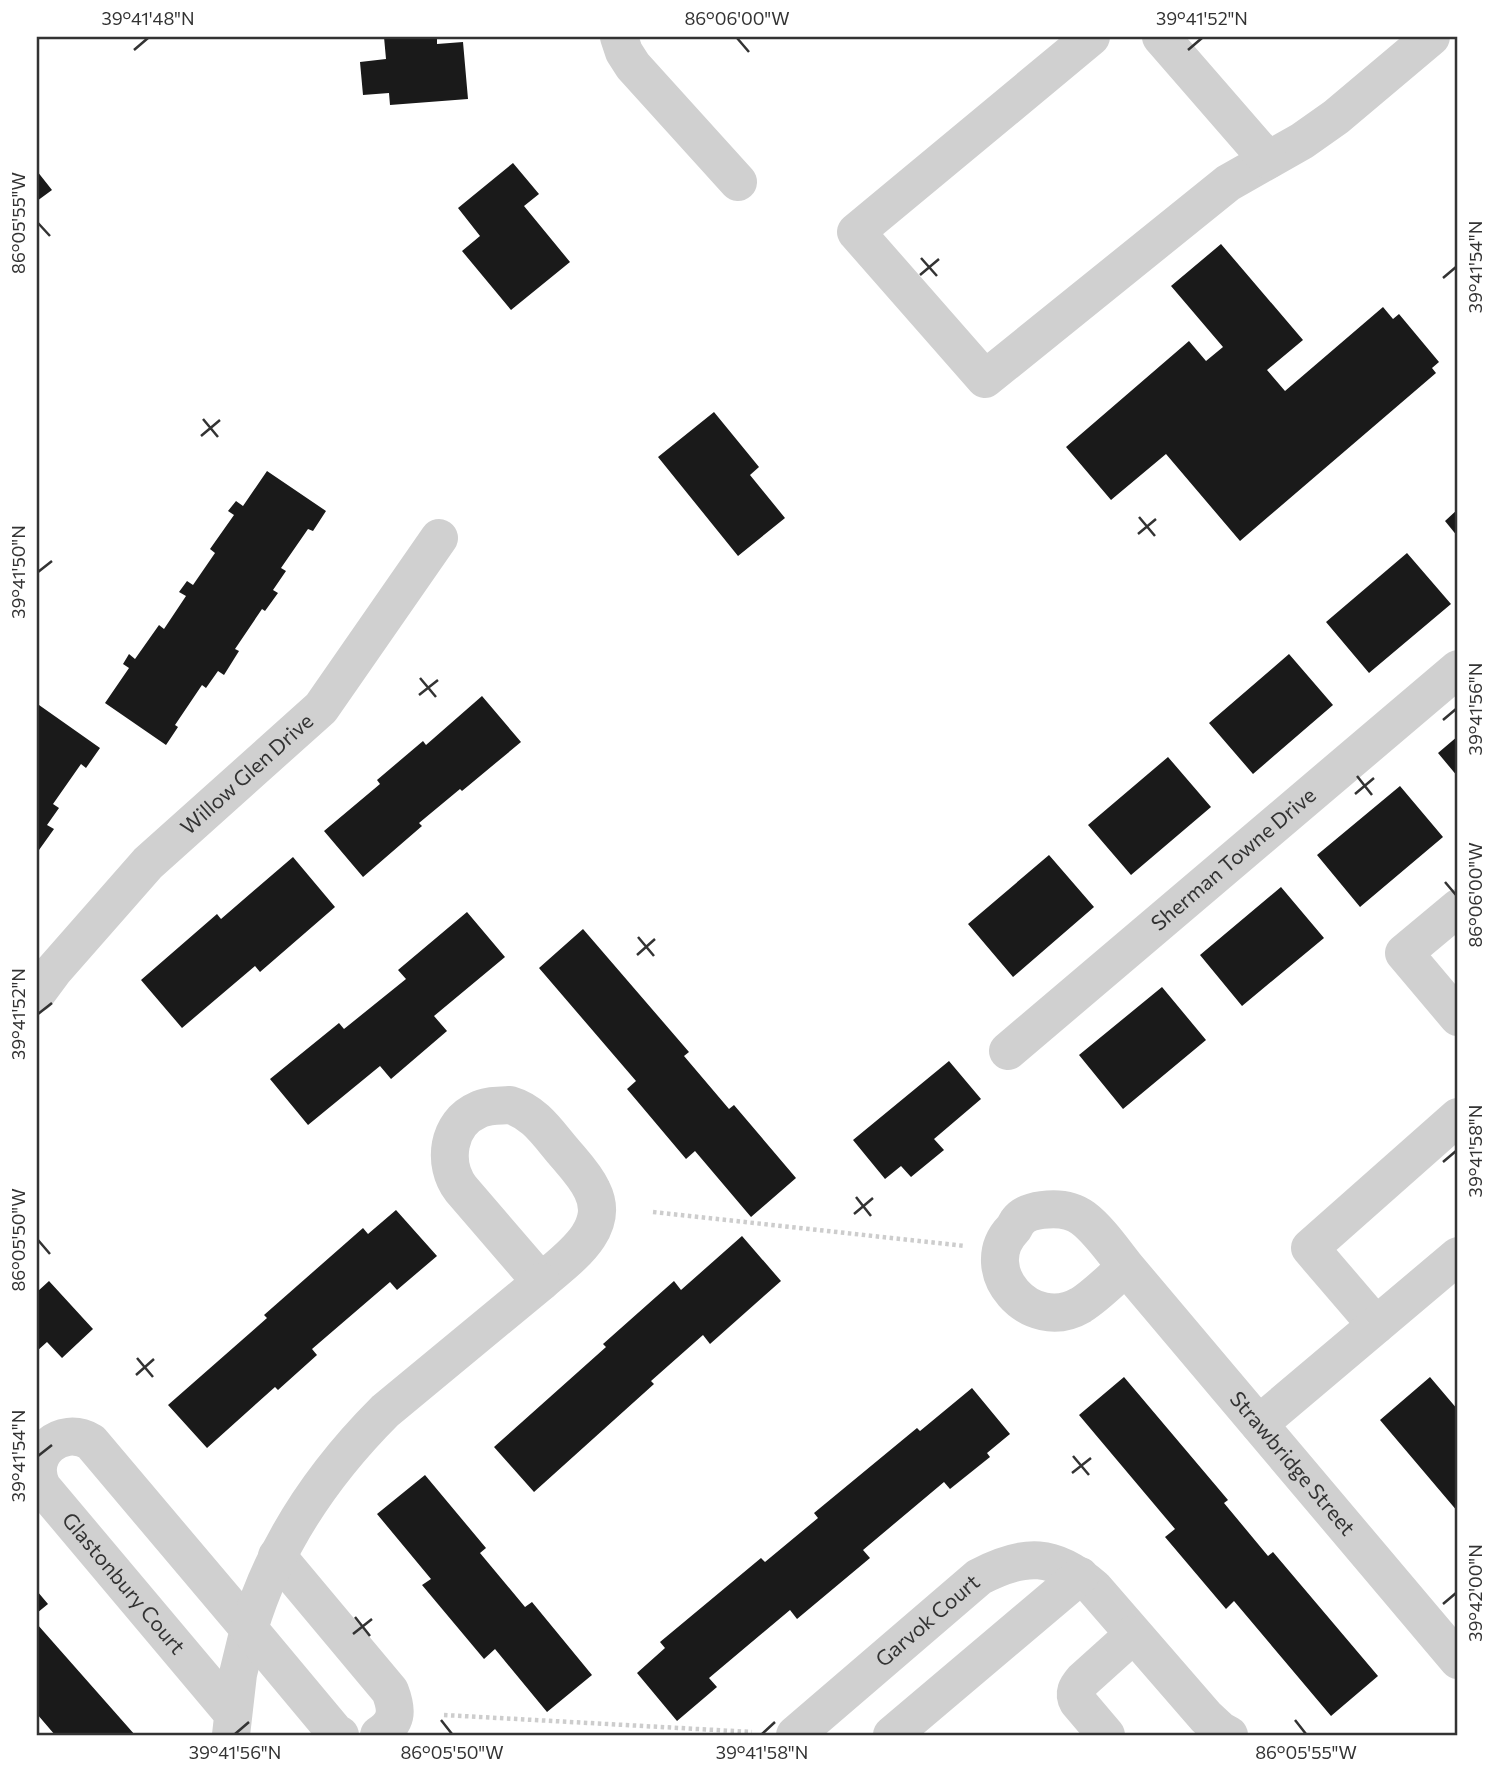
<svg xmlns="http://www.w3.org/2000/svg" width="1495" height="1772" font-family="Commissioner,sans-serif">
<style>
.building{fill:#1a1a1a}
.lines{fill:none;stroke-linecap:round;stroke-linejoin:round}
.path{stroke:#cdcdcd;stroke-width:4.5;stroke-dasharray:3.5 3.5;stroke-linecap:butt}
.minor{stroke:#d0d0d0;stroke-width:38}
.ticks{fill:none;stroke:#333;stroke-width:2.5}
.labels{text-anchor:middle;stroke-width:7;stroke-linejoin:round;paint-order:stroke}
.street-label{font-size:21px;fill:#333;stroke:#fff}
.neatline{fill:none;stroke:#333;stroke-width:2.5}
.ticks-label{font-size:18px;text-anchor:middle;fill:#333}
</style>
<rect width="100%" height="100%" fill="#fff"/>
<path class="building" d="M384,37H437V44L463,42L468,99L390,105L389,93L363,95L360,62L386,59Z
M513,163L539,194L524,206L570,262L511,310L462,251L480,236L458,208Z
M37,171L52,190L37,201Z
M1221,244L1303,340L1267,370L1285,391L1383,307L1393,319L1399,314L1439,362L1432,368L1436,373L1240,541L1166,454L1111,500L1066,447L1189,341L1206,361L1223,347L1171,286Z
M714,412L759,467L750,475L785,518L738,556L658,457Z
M267,471L326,511L313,531L308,529L281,568L286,571L273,590L278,593L265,611L262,609L235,649L239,651L224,675L218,671L206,688L202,685L175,725L178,727L166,745L105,703L129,668L123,664L129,654L135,659L159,625L164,629L186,596L179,592L187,581L193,585L215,553L210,549L234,515L228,511L236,501L243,506Z
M1458,509V537L1445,521Z
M1407,553L1451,604L1369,673L1326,622Z
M1289,654L1333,705L1253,774L1209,723Z
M482,696L521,742L462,791L460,789L419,823L422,826L363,877L324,831L380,784L377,780L423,741L426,745Z
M39,705L100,748L86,768L81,764L53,804L59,808L47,825L54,829L39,850L37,849V709Z
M1458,736V777L1438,753Z
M1168,757L1211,807L1131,875L1088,825Z
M1400,786L1443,837L1360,907L1317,855Z
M1049,855L1094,907L1013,977L968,924Z
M293,857L335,907L260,972L255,966L182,1028L141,980L217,914L221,919Z
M1281,887L1324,938L1242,1006L1200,955Z
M467,912L505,957L434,1016L447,1031L391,1079L380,1066L308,1125L270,1079L339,1023L344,1029L406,979L398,970Z
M583,929L689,1052L684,1056L729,1109L734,1105L796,1178L751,1217L695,1151L686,1159L627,1089L636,1081L539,968Z
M1162,987L1206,1040L1123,1109L1079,1055Z
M949,1061L981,1099L934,1139L944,1150L911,1177L901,1166L885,1179L853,1140Z
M396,1210L437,1256L397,1290L390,1282L312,1349L317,1355L278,1390L275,1387L207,1448L168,1405L267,1318L264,1315L363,1228L368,1234Z
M742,1236L781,1281L710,1344L703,1335L651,1381L654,1384L534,1492L494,1447L606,1347L603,1344L674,1281L681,1290Z
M49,1281L93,1329L62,1358L47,1342L37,1351V1292Z
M1124,1377L1228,1500L1224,1503L1268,1556L1273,1552L1378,1676L1331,1716L1234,1601L1226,1609L1165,1537L1175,1529L1079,1415Z
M1430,1377L1458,1410V1512L1380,1420Z
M972,1388L1010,1434L987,1453L990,1457L950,1489L944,1482L863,1550L870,1558L797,1619L790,1610L709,1678L717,1687L677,1721L637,1673L665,1648L660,1642L761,1558L765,1562L818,1518L814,1513L917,1428L920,1431Z
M425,1475L486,1548L480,1553L525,1607L532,1602L592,1675L547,1712L495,1649L484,1659L422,1585L431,1579L377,1514Z
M37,1591L48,1604L37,1613Z
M37,1624L135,1735H55L37,1714Z"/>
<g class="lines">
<path class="path" d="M653,1212L965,1246
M444,1715L752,1732"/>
<g class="minor">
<path d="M619,37L624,52L633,66L738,182"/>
<path d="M1091,37L856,232L985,379L1228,183L1302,141L1336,117L1431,37"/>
<path d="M1161,37L1268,160"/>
<path d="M1458,908L1404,953L1458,1017"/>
<path id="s1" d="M37,993L54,970L148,863L321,708L439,538"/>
<path id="s2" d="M1008,1051L1458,669"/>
<path d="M510,1105C534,1112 547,1132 563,1151C573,1163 585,1175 592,1190C612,1230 567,1259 541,1282L461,1189C442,1164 447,1123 478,1110C487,1105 500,1106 510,1105Z"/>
<path id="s3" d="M1126,1267C1112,1279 1097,1295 1081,1305C1030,1335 974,1269 1013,1229C1015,1227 1016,1223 1018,1221C1024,1213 1034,1211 1042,1210C1057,1208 1071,1209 1083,1218C1099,1230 1114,1252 1126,1267L1458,1660"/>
<path d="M1376,1325L1310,1248L1458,1117"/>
<path d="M1259,1424L1458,1256"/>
<path d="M277,1556L390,1691C398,1712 397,1722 379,1735"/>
<path id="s4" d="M231,1735L238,1674L249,1629L91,1442C61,1424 26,1454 42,1487L233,1714"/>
<path d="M340,1735L335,1732L249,1629C274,1545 324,1472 385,1411L541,1282"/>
<path id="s5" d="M795,1735L979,1577C1025,1553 1054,1553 1094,1588L1206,1717L1220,1730L1229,1735"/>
<path d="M892,1735L1080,1576"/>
<path d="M1106,1735L1078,1702C1073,1693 1077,1687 1083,1680L1133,1635"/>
</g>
</g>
<path class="ticks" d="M737,38L749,52M134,50L148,38M1188,50L1202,38M38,223L50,236M921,258L937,276M920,275L939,259M1443,278L1456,267M203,419L218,437M201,436L220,420M1139,517L1155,536M1138,534L1156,519M38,572L52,561M420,678L436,697M419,695L438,680M1443,720L1456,709M1357,776L1372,795M1355,794L1374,778M1445,882L1456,895M638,937L654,956M637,955L655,939M38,1014L52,1003M1443,1162L1456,1151M856,1197L871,1216M854,1214L873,1198M38,1240L50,1254M137,1358L153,1377M136,1375L154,1359M38,1456L52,1445M1073,1456L1089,1475M1072,1473L1091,1458M1443,1604L1456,1593M355,1617L370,1636M353,1634L372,1619M441,1720L452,1734M1295,1720L1306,1734M235,1734L249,1722M762,1734L775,1722"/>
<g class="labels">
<g class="street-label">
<text dy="7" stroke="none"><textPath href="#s1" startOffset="304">Willow Glen Drive</textPath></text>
<text dy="7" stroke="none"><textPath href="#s2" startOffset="296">Sherman Towne Drive</textPath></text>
<text dy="7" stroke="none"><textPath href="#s3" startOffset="607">Strawbridge Street</textPath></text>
<text dy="7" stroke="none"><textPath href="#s4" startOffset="569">Glastonbury Court</textPath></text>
<text dy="7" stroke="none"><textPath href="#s5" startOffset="175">Garvok Court</textPath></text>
</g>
</g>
<rect width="1495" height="1772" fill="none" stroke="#ffffff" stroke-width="77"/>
<rect x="38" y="38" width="1418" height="1696" class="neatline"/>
<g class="ticks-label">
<text x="148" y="25">39°41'48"N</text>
<text x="737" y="25">86°06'00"W</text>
<text x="1202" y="25">39°41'52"N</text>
<text transform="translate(19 223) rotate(-90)" y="6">86°05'55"W</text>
<text transform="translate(1476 267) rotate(-90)" y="6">39°41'54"N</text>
<text transform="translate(19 572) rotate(-90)" y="6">39°41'50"N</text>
<text transform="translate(1476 709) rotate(-90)" y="6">39°41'56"N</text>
<text transform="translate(1476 895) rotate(-90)" y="6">86°06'00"W</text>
<text transform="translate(19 1014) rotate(-90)" y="6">39°41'52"N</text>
<text transform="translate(1476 1151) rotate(-90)" y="6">39°41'58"N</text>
<text transform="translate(19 1240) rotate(-90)" y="6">86°05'50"W</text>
<text transform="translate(19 1456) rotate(-90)" y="6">39°41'54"N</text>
<text transform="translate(1476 1593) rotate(-90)" y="6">39°42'00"N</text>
<text x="235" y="1759">39°41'56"N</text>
<text x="452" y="1759">86°05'50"W</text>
<text x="762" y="1759">39°41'58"N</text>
<text x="1306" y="1759">86°05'55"W</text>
</g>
</svg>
